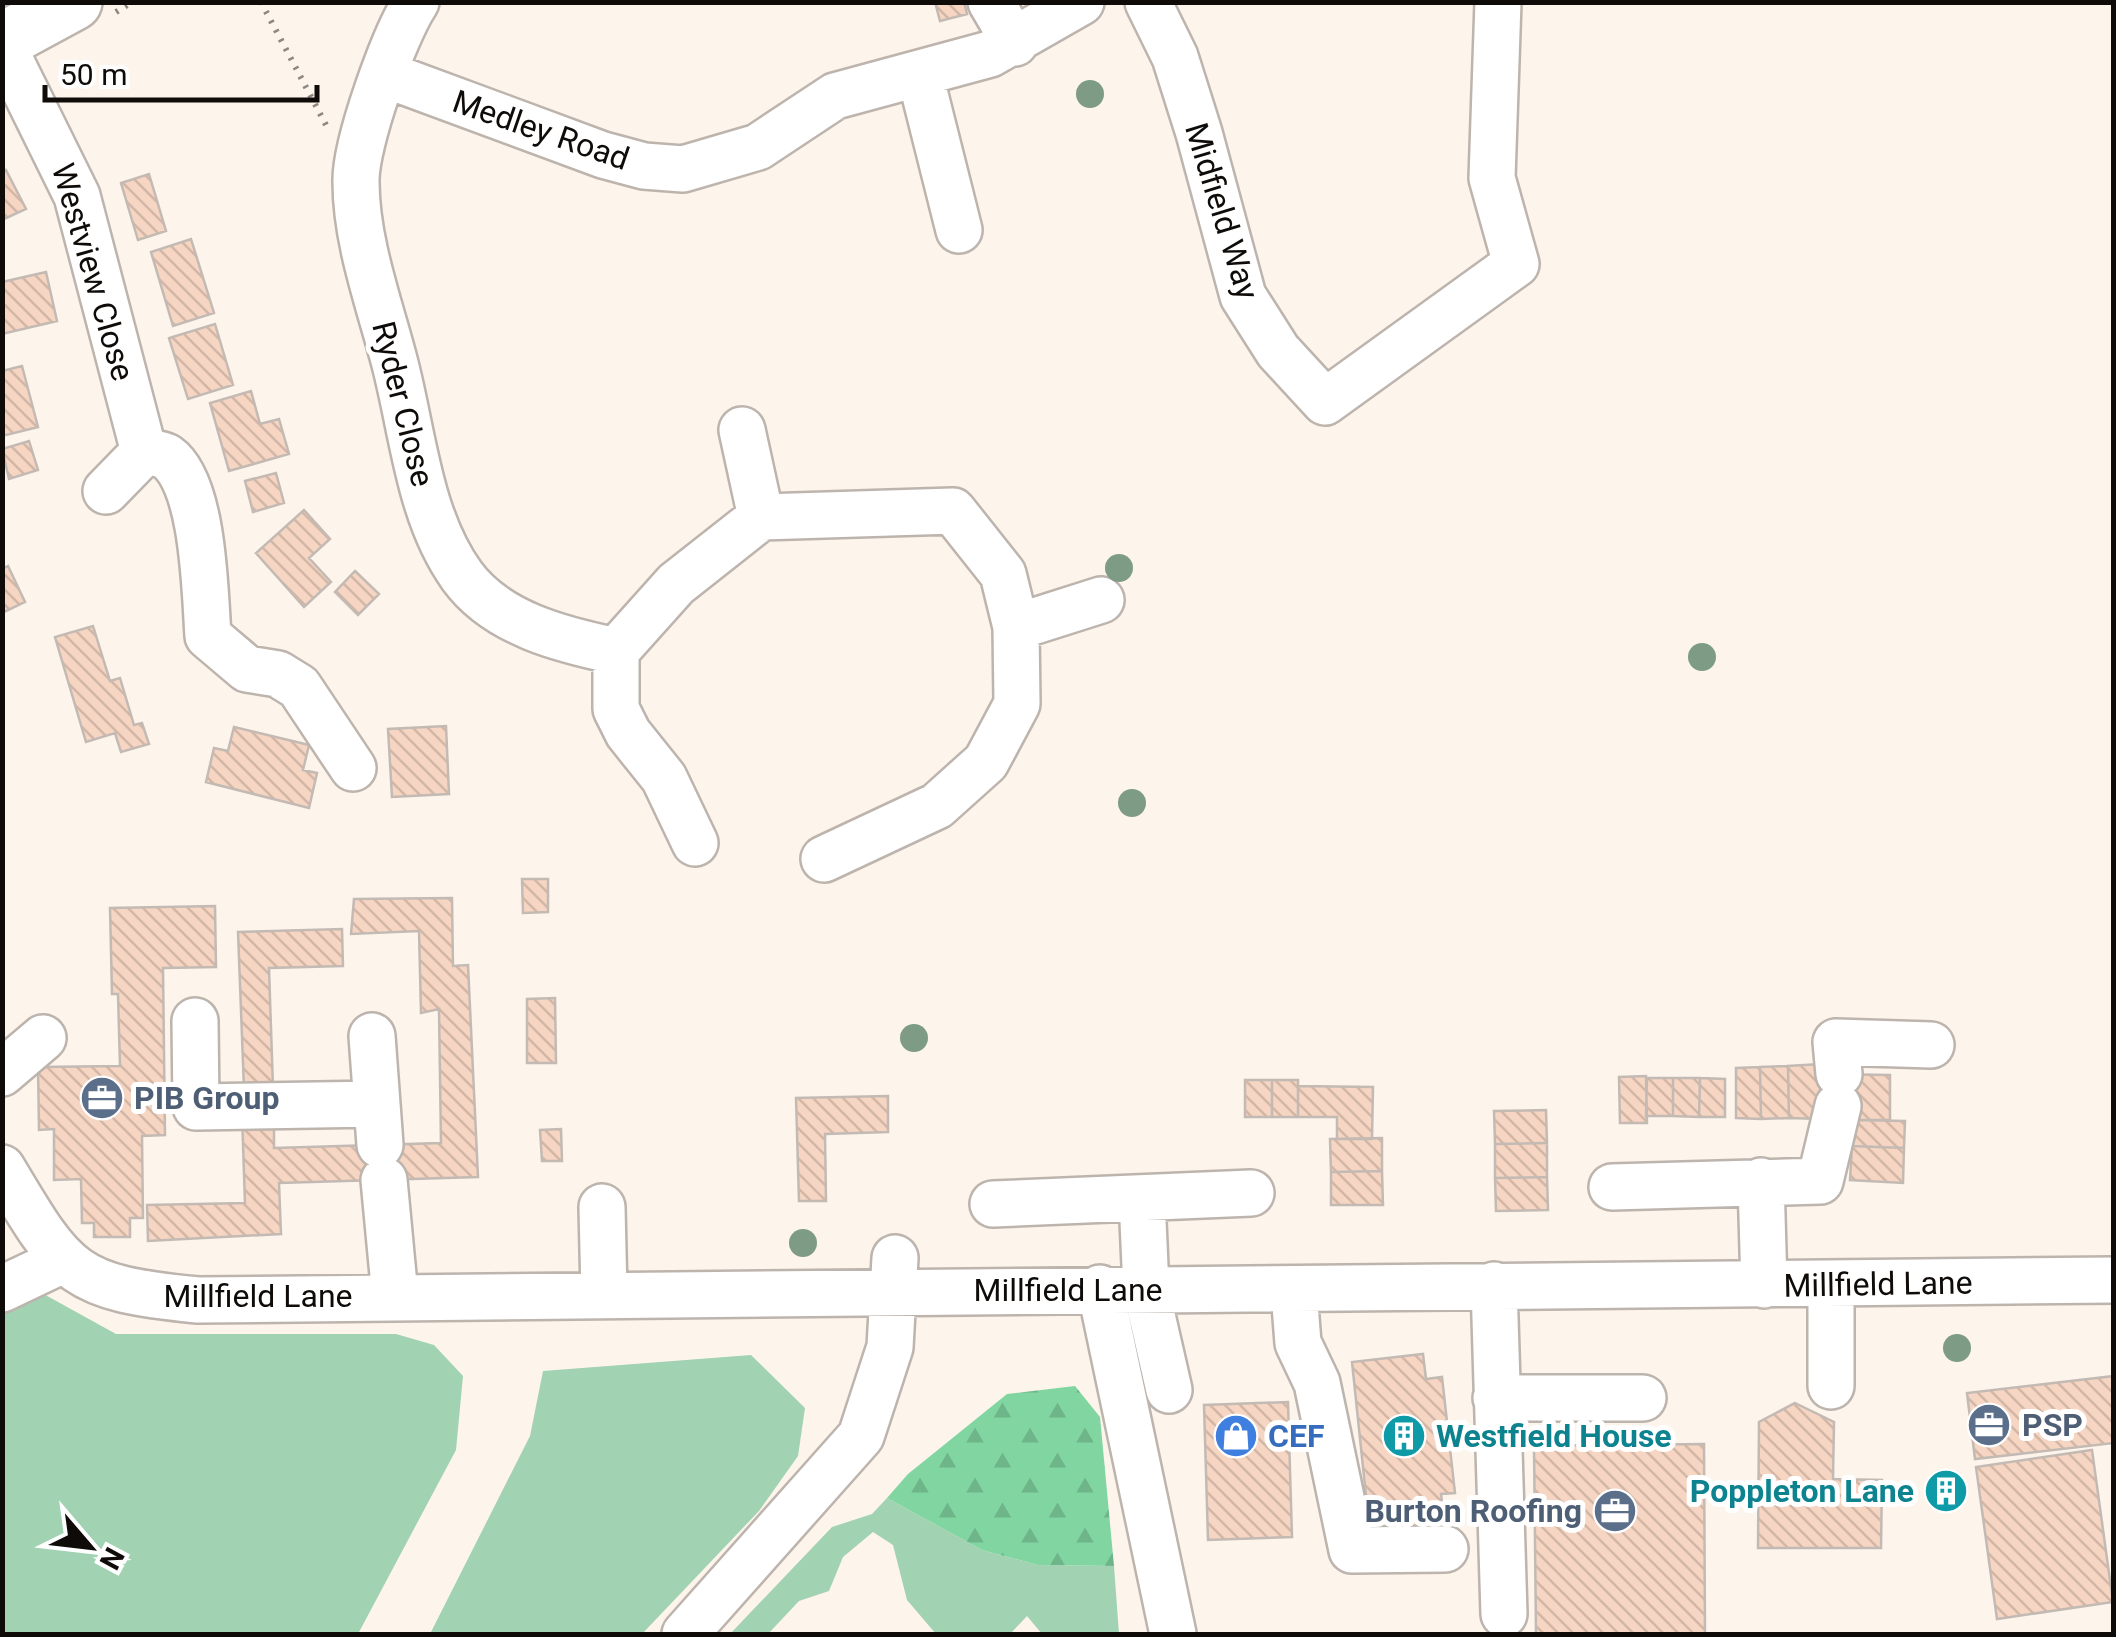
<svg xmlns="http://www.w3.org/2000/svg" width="2116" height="1637" font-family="Roboto,sans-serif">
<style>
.grass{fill:#a1d2b2}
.forest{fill:url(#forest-firs)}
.building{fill:url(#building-back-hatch);stroke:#c4bab4;stroke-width:2.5}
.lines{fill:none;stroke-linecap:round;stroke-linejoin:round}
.minor-casing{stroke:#bdb4ad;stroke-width:50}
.major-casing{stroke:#bdb4ad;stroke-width:60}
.path{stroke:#8d8782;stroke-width:6;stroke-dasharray:2.5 8;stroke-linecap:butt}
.minor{stroke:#fff;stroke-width:45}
.major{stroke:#fff;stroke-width:55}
.tree{fill:#7d9b85}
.labels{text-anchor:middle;stroke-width:10;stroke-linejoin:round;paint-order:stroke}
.street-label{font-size:32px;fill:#0e0b09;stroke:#fff}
.service-label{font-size:32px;font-weight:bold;fill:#4e5e75;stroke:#fff;text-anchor:start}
.shop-label{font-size:32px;font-weight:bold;fill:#366cbe;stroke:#fff;text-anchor:start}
.culture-label{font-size:32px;font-weight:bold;fill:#0d838f;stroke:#fff;text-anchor:start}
</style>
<defs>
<pattern id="forest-firs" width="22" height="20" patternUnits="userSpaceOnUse" patternTransform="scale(2.5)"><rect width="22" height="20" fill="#81d5a1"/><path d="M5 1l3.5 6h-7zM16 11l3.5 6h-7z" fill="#6eb689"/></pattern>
<pattern id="building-back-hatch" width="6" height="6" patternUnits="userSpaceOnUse" patternTransform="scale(2.5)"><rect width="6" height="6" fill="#f6d5c3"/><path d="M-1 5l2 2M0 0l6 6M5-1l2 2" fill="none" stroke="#d2b6a6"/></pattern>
</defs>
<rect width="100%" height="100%" fill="#fdf4ec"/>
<path class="grass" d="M2,1271L116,1334H396L434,1345L463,1376L456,1450L358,1634H3Z
M751,1355L805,1408L798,1456L759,1511L642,1634H430L530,1436L543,1371Z
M887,1498L982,1550L1038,1565L1114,1566L1119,1634H1042L1027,1616L1010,1634H936L907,1600L893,1545L873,1532L843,1557L829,1591L799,1601L768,1634H730L832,1527L872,1514Z"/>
<path class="forest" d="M1075,1386L1100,1417L1114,1566L1038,1565L982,1550L887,1498L908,1474L1007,1394Z"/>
<path class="building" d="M935,2H964L967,14L940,21Z
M6,170L26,209L2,220V172Z
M149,174L166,231L138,240L121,183Z
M191,239L214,313L173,326L151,252Z
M46,272L57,321L2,334V282Z
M215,324L233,385L188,399L169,338Z
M22,366L38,427L2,436V371Z
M251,391L260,424L279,419L289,454L229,471L210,403Z
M29,441L38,470L9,479L2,449Z
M276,473L284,503L253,512L245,481Z
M304,510L330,539L309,558L331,582L304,607L256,553Z
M8,566L25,602L2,613V569Z
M355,571L379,594L358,615L335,592Z
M93,626L110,681L120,678L134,725L142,723L149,744L121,752L115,733L86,742L55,637Z
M446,726L449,794L392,797L388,729Z
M234,727L309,745L303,770L317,773L309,808L206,782L214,748L228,751Z
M522,879H548V912L523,913Z
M452,898L453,966L468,965L478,1177L279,1183L281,1234L148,1241L147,1205L245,1203L242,1114H274V1148L441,1143L439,1009L421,1013L419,931L351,934L354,899Z
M215,906L216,967L163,968L165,1135L142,1136L143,1218H130V1237H94V1223H82L81,1179L54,1180V1129L39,1130L38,1067L120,1066L118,994H112L110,908Z
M342,929L343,966L269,968L273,1088L244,1089L238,932Z
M555,998L556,1063H527V999Z
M1820,1064L1821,1119L1789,1118L1788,1066Z
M1788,1066L1789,1118L1761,1119L1760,1067Z
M1760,1067L1761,1119L1736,1118V1068Z
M1820,1074L1890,1075V1120H1853L1821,1105Z
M1646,1076L1647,1123H1620L1619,1077Z
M1647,1078H1673V1116H1646Z
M1673,1078H1700L1699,1117L1673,1116Z
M1700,1078L1725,1079V1117H1699Z
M1245,1080H1272V1117H1245Z
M1272,1080H1298V1117H1272Z
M1298,1086L1373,1087L1372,1139H1337V1117H1298Z
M888,1096V1132L825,1134L826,1201H799L796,1098Z
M1546,1110L1547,1143L1495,1144L1494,1111Z
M1853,1120L1905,1121L1904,1148L1852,1146Z
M561,1129L562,1161H542L540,1130Z
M1382,1138V1171L1331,1172L1330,1139Z
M1547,1143V1177L1495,1178V1144Z
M1852,1146L1904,1148L1903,1183L1850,1180Z
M1382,1171L1383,1205H1331V1172Z
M1547,1177L1548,1210L1496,1211L1495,1178Z
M1423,1354L1426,1379L1442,1377L1455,1493L1441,1494L1445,1525L1370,1534L1352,1362Z
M2114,1376V1443L1975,1459L1967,1393Z
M1288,1402L1292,1537L1208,1540L1204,1405Z
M1795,1403L1834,1422L1833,1479L1882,1480L1881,1548H1758L1759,1422Z
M1704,1444L1705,1634H1536L1534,1446Z
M2092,1450L2113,1602L1997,1619L1976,1467Z
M1954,1481L1956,1500L1937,1501L1936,1482Z"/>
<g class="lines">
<g class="minor-casing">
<path id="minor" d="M416,2C394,35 355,144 356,182C356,241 379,303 394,360C413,431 418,515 462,576C497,624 563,640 616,651V709L628,733L664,778L695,843
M991,2L1015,43
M1148,2L1175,57L1199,133L1243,296L1278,351L1325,402L1516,264L1492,178L1498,2
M2,44L77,196L144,452C151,453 161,453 167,457C204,483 205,594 208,636L247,669L278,674L299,687L353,768
M384,74L603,155L644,166L683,169L758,147L835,96L990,54L1081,2
M920,75L959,230
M106,491L144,452
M761,517L953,511L1003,574L1016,627L1017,704L986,762L937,806L824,859
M1016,627L1101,600
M616,651L676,584L761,517L742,430
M195,1021L196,1107L377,1104
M372,1036L380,1145
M2,1073L43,1038
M1839,1074L1836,1042L1931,1045
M2,1168C65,1274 72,1288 198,1300L2114,1280
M384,1180L395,1296
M1761,1181L1764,1285
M1612,1187L1820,1181L1838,1106
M1142,1198L1146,1289L1169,1390
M993,1204L1251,1193
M602,1207L604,1294
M1494,1285L1504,1614
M1831,1285V1386
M1100,1288L1173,1634
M2,1289L63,1260
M1294,1292L1298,1343L1317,1383L1352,1550L1445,1549
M1496,1398H1643
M685,1634L861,1436L890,1347L895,1258"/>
</g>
<g class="major-casing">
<path id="major" d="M2,41L74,2"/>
</g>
<path class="path" d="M261,2L326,125
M116,12L132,2"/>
<use href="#minor" class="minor"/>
<use href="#major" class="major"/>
</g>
<g class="tree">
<circle cx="1090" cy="94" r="14"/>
<circle cx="1119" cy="568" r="14"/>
<circle cx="1702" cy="657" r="14"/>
<circle cx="1132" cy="803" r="14"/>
<circle cx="914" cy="1038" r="14"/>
<circle cx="803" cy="1243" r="14"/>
<circle cx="1957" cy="1348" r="14"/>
</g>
<defs>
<g id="office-disc" transform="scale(2.25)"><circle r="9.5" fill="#5c6f8a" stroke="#fff"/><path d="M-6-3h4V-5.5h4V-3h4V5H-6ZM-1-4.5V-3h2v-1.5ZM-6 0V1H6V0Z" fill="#fff"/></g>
<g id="shop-disc" transform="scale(2.25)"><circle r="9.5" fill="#3f7fe0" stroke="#fff"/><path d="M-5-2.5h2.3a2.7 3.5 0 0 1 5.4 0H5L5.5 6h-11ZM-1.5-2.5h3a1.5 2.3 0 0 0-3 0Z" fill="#fff"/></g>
<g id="building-disc" transform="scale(2.25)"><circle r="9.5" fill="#0f9aa8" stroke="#fff"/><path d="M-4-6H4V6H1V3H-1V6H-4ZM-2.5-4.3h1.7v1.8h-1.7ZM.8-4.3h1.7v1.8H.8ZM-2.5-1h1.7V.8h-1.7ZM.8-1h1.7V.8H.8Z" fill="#fff"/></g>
</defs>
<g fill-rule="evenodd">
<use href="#office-disc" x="102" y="1098"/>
<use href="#office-disc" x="1989" y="1425"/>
<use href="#shop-disc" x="1236" y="1436"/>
<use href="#building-disc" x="1404" y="1436"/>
<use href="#building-disc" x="1946" y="1491"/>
<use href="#office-disc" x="1615" y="1511"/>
</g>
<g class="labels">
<g class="street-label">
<text transform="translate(541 130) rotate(19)" y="11">Medley Road</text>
<text transform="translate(1222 211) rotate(73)" y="11">Midfield Way</text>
<text transform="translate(93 272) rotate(74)" y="11">Westview Close</text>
<text transform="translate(403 404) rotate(76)" y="11">Ryder Close</text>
<text transform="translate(1878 1284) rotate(-1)" y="11">Millfield Lane</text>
<text x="1068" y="1301">Millfield Lane</text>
<text x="258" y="1307">Millfield Lane</text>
</g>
<g class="service-label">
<text x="134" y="1109">PIB Group</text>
<text x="2022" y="1436">PSP</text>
<text x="1582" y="1522" text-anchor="end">Burton Roofing</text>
</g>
<g class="shop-label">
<text x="1268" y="1447">CEF</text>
</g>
<g class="culture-label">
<text x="1436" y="1447">Westfield House</text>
<text x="1914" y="1502" text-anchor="end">Poppleton Lane</text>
</g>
</g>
<rect width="2116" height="1637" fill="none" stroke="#0e0b09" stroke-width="10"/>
<g transform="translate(90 1547) rotate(118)" stroke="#ffffff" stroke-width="8" paint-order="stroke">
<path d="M0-8L18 38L0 25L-18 38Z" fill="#0e0b09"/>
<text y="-15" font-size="28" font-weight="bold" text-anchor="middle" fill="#0e0b09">N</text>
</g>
<path d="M45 85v15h272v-15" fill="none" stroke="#0e0b09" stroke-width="5"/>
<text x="60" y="85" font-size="30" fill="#0e0b09" stroke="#ffffff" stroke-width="8" paint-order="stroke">50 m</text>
</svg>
